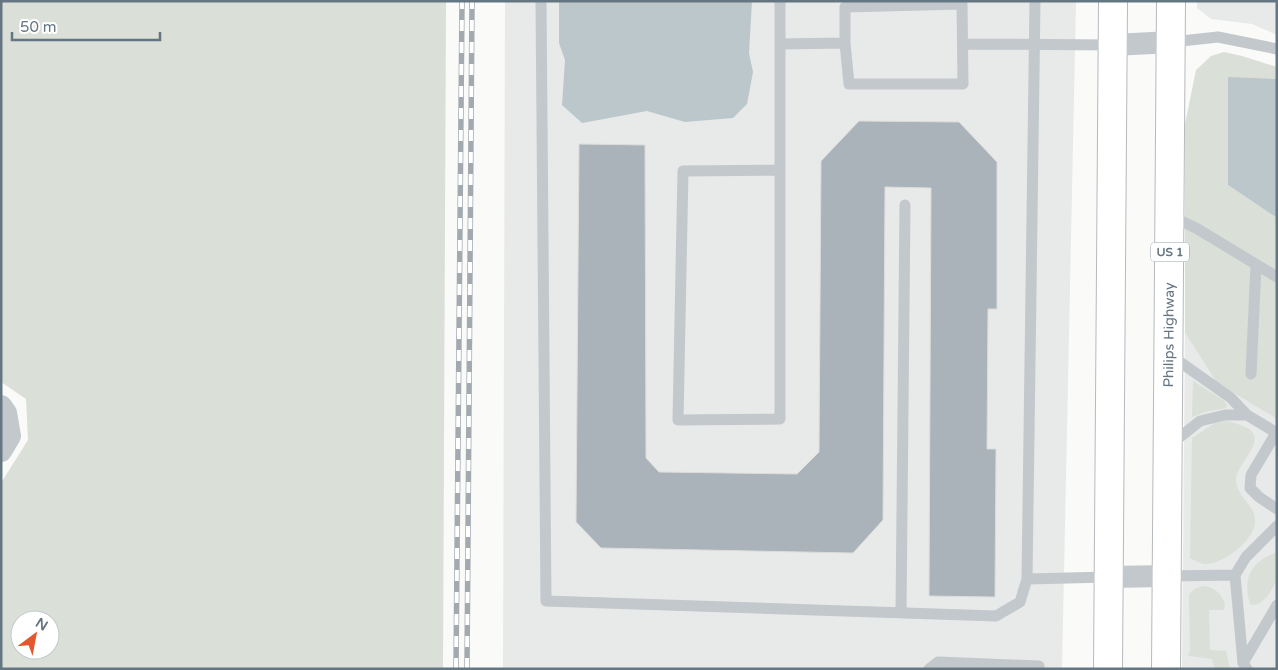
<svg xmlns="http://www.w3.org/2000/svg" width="1278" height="670" font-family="'Varela Round',sans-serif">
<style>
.built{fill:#e8e9e9}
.green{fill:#dadfd7;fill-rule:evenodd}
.water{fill:#bbc7cb}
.building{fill:#aab3b9;stroke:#dcdcda}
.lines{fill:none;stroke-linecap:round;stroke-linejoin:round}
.primary-casing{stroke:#b5babe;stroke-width:30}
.lane{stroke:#c3c8cc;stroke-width:11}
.street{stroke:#c3c8cc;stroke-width:22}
.primary{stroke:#fff;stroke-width:28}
.rail-casing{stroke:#a2aab0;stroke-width:5.5}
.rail{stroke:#fff;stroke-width:4;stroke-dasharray:11;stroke-linecap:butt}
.labels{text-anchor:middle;stroke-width:5;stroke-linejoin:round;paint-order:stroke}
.shield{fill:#fff;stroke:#939fa8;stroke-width:1}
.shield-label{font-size:12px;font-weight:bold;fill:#657683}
.street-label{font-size:14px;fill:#657683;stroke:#fff}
</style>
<rect width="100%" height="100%" fill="#fafaf8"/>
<path class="built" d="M505,1H1076L1062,669H503Z
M1197,1H1277V35L1252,24L1211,19L1197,8Z
M1185,333L1217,383L1277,419V669H1182Z"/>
<path class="green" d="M1,1H446L443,669H1V483L28,440L26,399L1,382ZM20,620H50V650H20Z
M1224,52L1242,56L1277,67V79L1228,78V185L1277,218V419L1217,383L1185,333V124L1196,70L1211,56Z
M1193,381L1223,400L1227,405L1226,408L1205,412L1192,417Z
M1226,421C1233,422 1238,424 1245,427C1272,439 1234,464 1236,482C1238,497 1254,505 1255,519C1257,539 1223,565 1204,564C1200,563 1194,560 1190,558L1192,438L1215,423Z
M1277,552C1277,560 1278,573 1276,580C1273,590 1261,609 1250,604C1242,577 1252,561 1277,552Z
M1205,586C1216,588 1223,595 1225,606L1223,610H1209L1210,650L1226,651L1230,669H1215L1212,659L1188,656L1190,650L1189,594L1196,588Z"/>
<path class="water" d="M559,1H752L749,53L753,72L747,104L733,118L685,122L647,111L582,123L562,105L565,60L559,43Z
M1228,77L1277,79V218L1228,185Z"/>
<path class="building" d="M859,121L959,122L997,162V309H988L987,449H996L995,597L929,596L931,188L885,187L883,520L853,553L601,548L576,522L579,144L645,145L646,458L659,472L797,474L819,452L821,161Z"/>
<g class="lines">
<g class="primary-casing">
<g id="primary">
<path d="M1108,669L1113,1"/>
<path id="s1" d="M1166,669L1171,1"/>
</g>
</g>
<path class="lane" d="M541,1L546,601L996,616L1020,602L1027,579
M1035,1L1027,579L1109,577
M962,4L963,84H849L845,43V7Z
M1172,42L1218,37L1277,49
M780,44L845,43
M963,44L1113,45
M780,170L683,171L678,420L780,419V1
M1170,216L1196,228L1277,277
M1170,355L1231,398L1247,415L1277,433
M1251,374L1256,265
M1276,433L1251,475L1250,488L1259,497L1277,509
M1170,445L1200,421L1225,415H1247
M1167,576L1235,575
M901,612L905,205
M1243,663L1277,605
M929,669L938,662L1039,666V669
M1247,669L1243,663L1235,575L1246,557L1277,526"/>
<path class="street" d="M1113,45L1172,42
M1,406L6,413L10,436L1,451
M1109,577L1167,576"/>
<use href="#primary" class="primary"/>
<g class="rail-casing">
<path id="rail" d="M456,669L462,1
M467,669L472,1"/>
</g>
<use href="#rail" class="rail"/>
</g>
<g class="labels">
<rect class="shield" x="1151" y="242.5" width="38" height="19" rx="4"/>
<g class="shield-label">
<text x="1170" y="256">US 1</text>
</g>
<g class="street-label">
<text dy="5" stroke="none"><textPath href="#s1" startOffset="334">Philips Highway</textPath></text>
</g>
</g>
<rect width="1278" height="670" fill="none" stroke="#657683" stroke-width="5"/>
<g transform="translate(35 635) rotate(32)"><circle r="24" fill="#ffffff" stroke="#c1c8cd"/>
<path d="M0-4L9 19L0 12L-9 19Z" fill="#e4572e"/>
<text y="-8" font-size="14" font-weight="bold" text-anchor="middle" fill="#657683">N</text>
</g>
<path d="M12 32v8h148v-8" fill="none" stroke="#657683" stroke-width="2.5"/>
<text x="20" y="32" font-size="15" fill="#657683" stroke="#ffffff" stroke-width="4" paint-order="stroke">50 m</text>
</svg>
